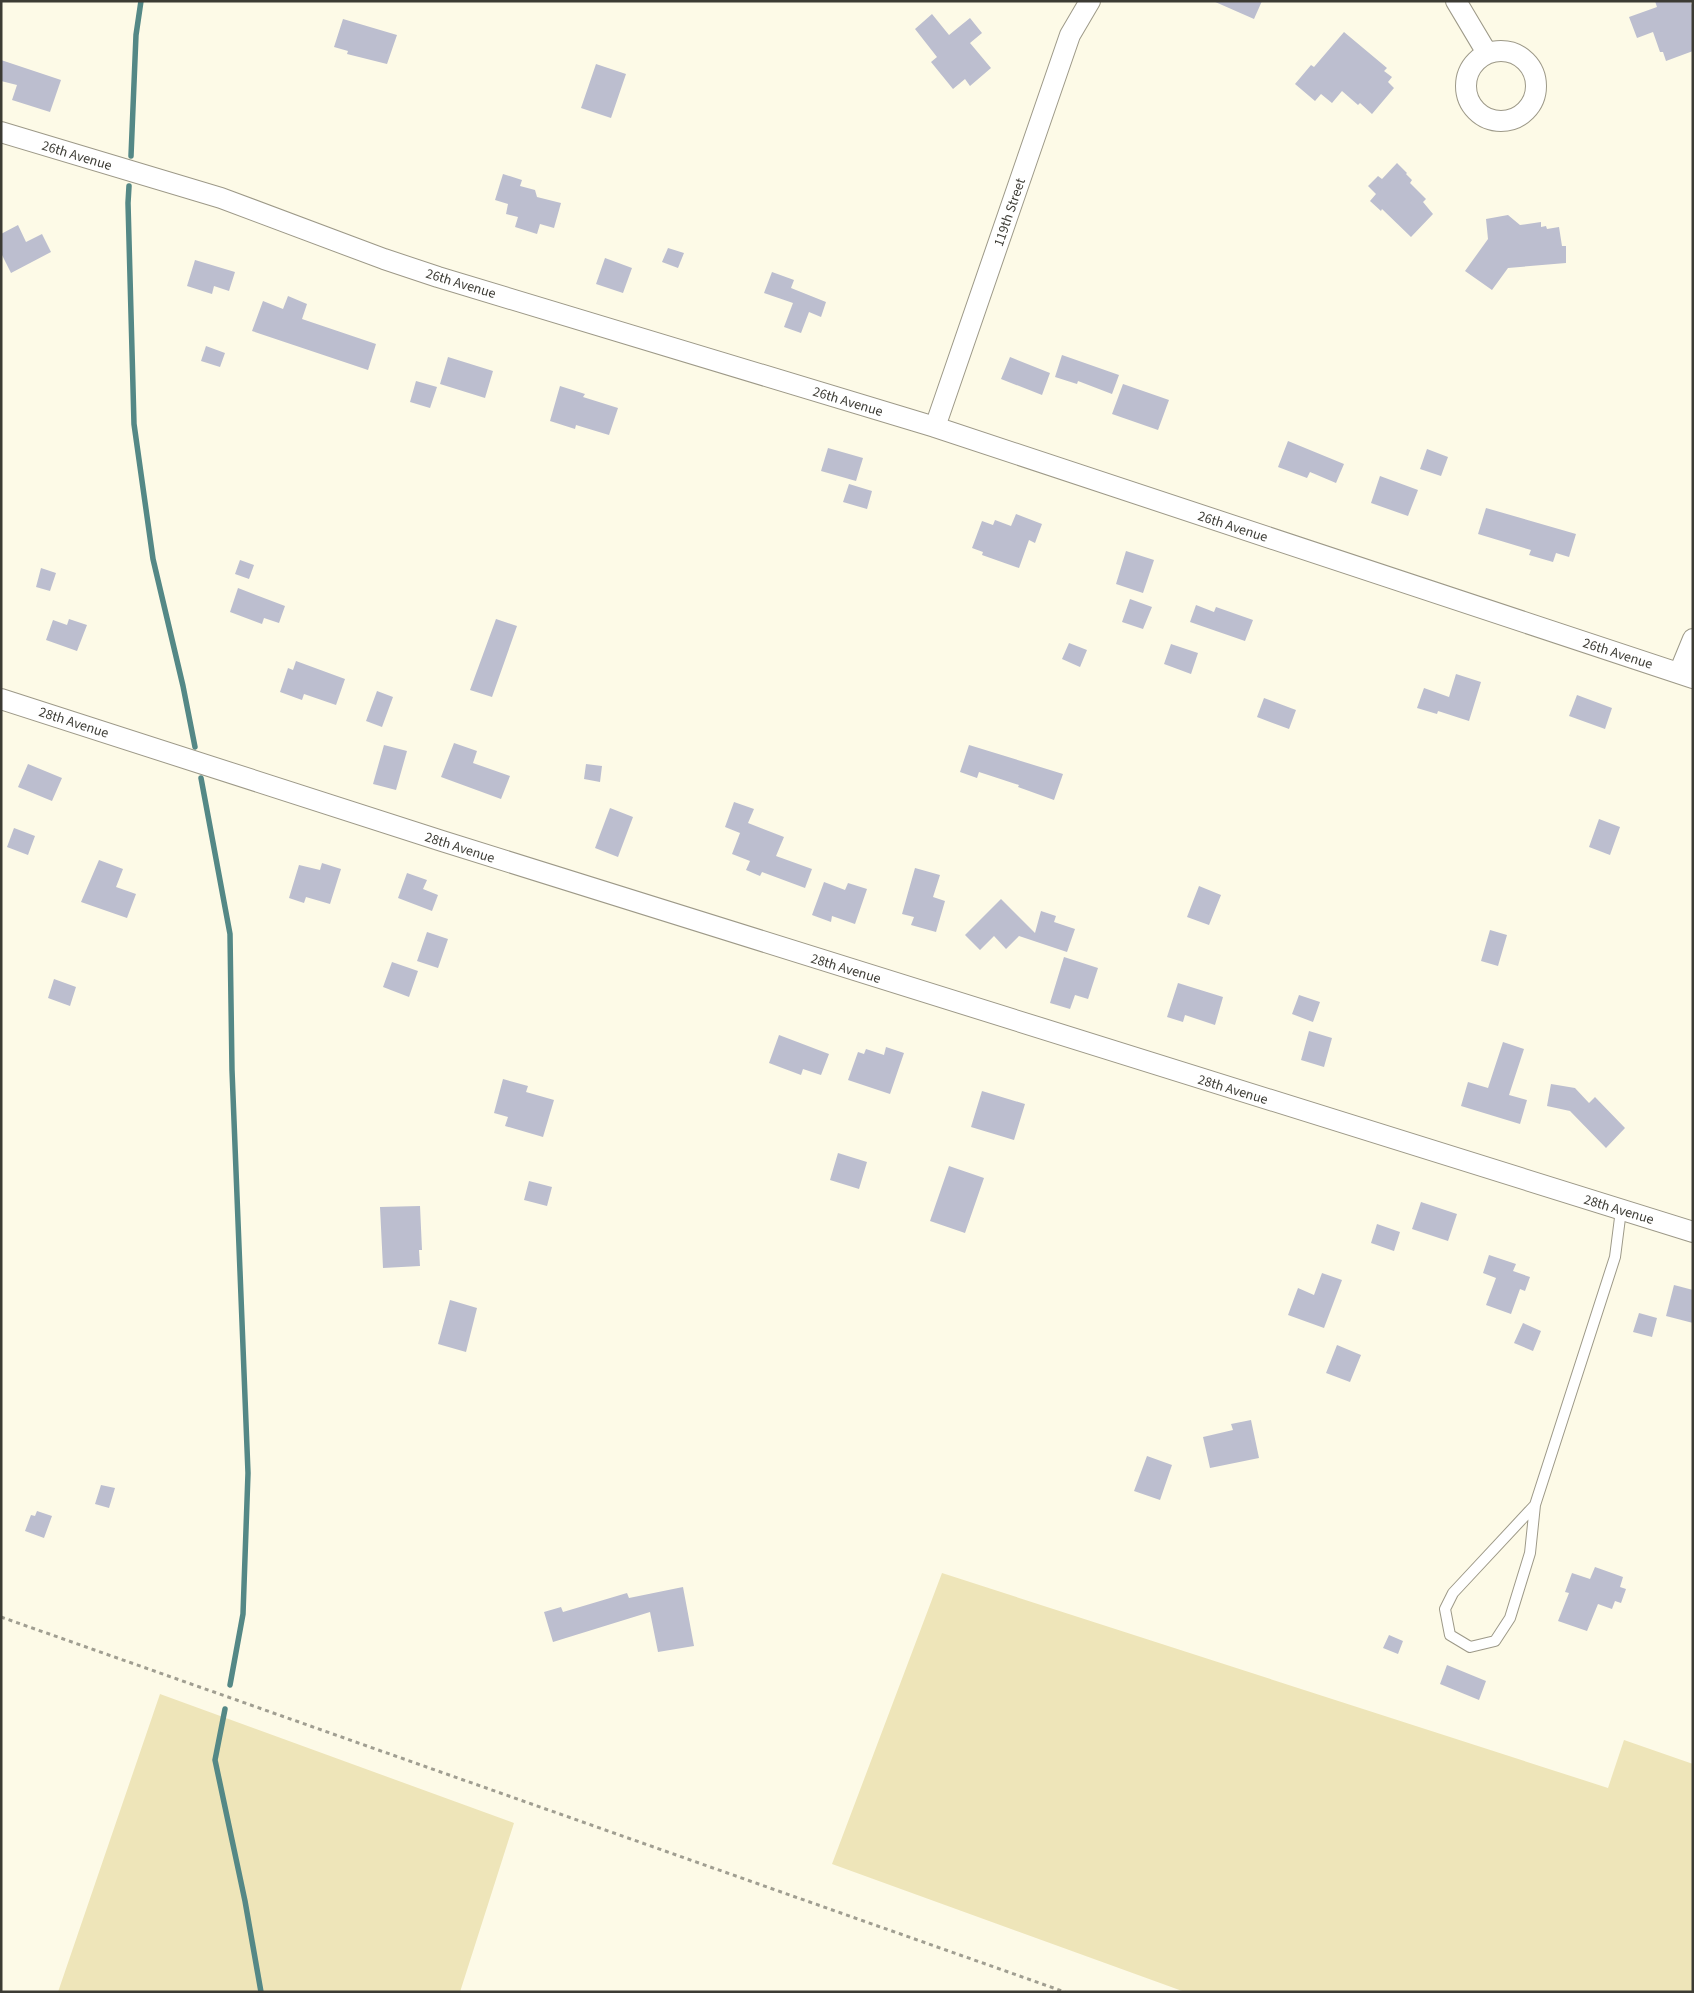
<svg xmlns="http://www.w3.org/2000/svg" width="1694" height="1993" font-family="'Source Sans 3',sans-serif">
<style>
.green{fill:#eee5b9}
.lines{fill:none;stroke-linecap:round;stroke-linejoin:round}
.stream{stroke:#548886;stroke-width:5.5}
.building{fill:#bcbecf}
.service-casing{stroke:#9d9988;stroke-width:12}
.minor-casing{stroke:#9d9988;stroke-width:22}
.path{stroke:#a09e91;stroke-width:3;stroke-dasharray:4 4;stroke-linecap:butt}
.service{stroke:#fff;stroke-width:10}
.minor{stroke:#fff;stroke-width:20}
.labels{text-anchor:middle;stroke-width:5;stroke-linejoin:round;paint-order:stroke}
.street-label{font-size:14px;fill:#3c3b34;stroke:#fff}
</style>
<rect width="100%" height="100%" fill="#fdfae7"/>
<path class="green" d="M942,1573L1608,1788L1624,1740L1693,1764V1992H1185L832,1864Z
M160,1694L514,1823L460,1992H58Z"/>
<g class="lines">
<path class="stream" d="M131,156L136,35L141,1
M129,186L128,203L134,424L153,559L183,686L195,747
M201,778L230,934L232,1070L248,1473L243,1614L230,1685
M225,1709L215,1760L245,1901L261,1992"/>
</g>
<path class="building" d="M1213,1H1262L1254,19Z
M1655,1H1690L1693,7V51L1666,61L1663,52H1660L1653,32L1637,38L1629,17L1657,7Z
M932,14L949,35L970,18L982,33L970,43L991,68L970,86L965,79L953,89L931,62L937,57L915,29Z
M343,19L397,35L387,64L347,54L348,51L334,47Z
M1344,32L1387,68L1384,71L1392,77L1388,82L1394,88L1372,114L1360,103L1358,105L1342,91L1332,103L1321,94L1315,101L1295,84L1311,65L1314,67Z
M1,60L61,80L50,112L12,100L17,85L1,81Z
M596,64L626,74L611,118L581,108Z
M1397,163L1407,173L1406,174L1412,180L1410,183L1426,199L1423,202L1433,214L1411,237L1382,209L1381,211L1370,201L1376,194L1368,186L1378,176L1382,179Z
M503,174L522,180L520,186L535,190L537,197L561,203L554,228L540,224L537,234L515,227L518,217L506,214L508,204L495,200Z
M1508,215L1520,225L1541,222V227L1546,226L1547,229L1559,227L1562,246H1566V263L1508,268L1492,290L1465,271L1488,239L1486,219Z
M18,225L26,242L42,234L51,252L11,273L1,253V234Z
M668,248L684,253L678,268L662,262Z
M605,258L632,268L623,293L596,284Z
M195,260L235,272L229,291L214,286L212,294L187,286Z
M772,272L794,280L791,288L826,302L821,317L809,312L801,333L784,327L793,303L764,293Z
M288,296L307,304L302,319L376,344L368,370L252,331L263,301L283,309Z
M206,346L225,353L220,367L201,361Z
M1062,355L1119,375L1112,394L1078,381L1077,384L1055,377Z
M448,357L493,371L485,398L440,384Z
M1010,357L1050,373L1042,395L1001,379Z
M416,381L437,387L430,408L410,402Z
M1123,384L1169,400L1158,430L1112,414Z
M560,386L585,394L583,397L618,408L609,435L576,425L575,429L550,421Z
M1288,441L1344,464L1336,483L1310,472L1307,478L1278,467Z
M828,448L863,458L856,481L821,471Z
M1427,449L1448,457L1441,476L1420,469Z
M1380,476L1418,490L1408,516L1371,503Z
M849,484L872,491L867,509L843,502Z
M1486,508L1576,534L1569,557L1556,553L1553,562L1529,555L1531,550L1478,534Z
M1016,514L1042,524L1035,543L1029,540L1019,568L982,555L983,552L972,548L982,521L993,525L995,520L1011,526Z
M1126,551L1154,560L1143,593L1116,584Z
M240,560L254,565L249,579L235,574Z
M41,568L56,573L50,591L36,587Z
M238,588L285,606L279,623L264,618L262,624L230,612Z
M1130,599L1152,607L1143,629L1122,622Z
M1196,605L1214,612L1216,607L1253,620L1245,641L1190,622Z
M69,619L87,625L77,651L46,640L53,620L67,625Z
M496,619L517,626L492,697L470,690Z
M1069,643L1087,650L1080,667L1062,659Z
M1171,644L1198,653L1191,674L1164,664Z
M296,661L345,679L336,705L304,694L302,700L280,692L288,668L293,670Z
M1456,674L1481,682L1469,721L1438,711L1437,714L1417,708L1424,688L1449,697Z
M377,691L393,697L382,727L366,721Z
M1577,695L1612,708L1605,729L1569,716Z
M1264,698L1296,710L1289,729L1257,717Z
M454,743L477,751L473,763L510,776L501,799L441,777Z
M384,745L407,751L396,790L373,784Z
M969,745L1063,774L1054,800L1018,787L1019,785L979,772L977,778L960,772Z
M28,764L62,778L52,801L18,787Z
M586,764L602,766L600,782L584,779Z
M734,802L754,809L748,823L784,837L776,856L812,869L805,888L762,872L760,876L746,870L750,861L732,854L740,833L725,827Z
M610,808L633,817L618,857L595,848Z
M1599,819L1620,827L1610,855L1589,847Z
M14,828L35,836L28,855L7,847Z
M99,860L123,869L116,887L136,894L127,918L81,902Z
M322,863L341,869L330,904L306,897L304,903L289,898L299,865L320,870Z
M915,868L940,875L933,897L945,901L936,932L911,925L914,917L902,914Z
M407,873L427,880L423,889L438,895L432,911L398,898Z
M824,882L845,890L848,883L867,889L855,924L832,916L831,922L812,915Z
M1199,886L1221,895L1209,925L1187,917Z
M1001,899L1035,933L1041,911L1056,916L1054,922L1075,929L1067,952L1019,936L1006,949L994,936L980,950L965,935Z
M1490,930L1507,935L1498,966L1481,961Z
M427,932L448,939L438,968L417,961Z
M1064,957L1098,968L1088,999L1075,995L1070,1009L1050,1003Z
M392,962L418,971L409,997L383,987Z
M54,979L76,987L70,1006L48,998Z
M1178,983L1223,997L1215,1025L1185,1015L1183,1022L1167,1017Z
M1299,995L1320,1002L1313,1022L1292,1014Z
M1309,1031L1332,1038L1324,1067L1301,1060Z
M779,1035L829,1054L821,1075L803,1069L801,1075L769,1063Z
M1503,1042L1524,1049L1509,1095L1527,1100L1520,1124L1461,1106L1468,1082L1488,1088Z
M886,1047L904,1053L890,1094L848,1080L858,1052L864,1054L866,1049L884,1055Z
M503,1079L528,1086L526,1092L554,1100L543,1137L505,1126L508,1117L494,1113Z
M1551,1084L1575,1088L1589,1103L1595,1097L1625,1128L1606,1148L1570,1111L1547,1106Z
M982,1091L1025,1104L1014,1140L971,1127Z
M838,1153L867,1162L859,1189L830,1180Z
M949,1166L984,1178L965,1233L930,1221Z
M529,1181L552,1187L547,1206L524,1200Z
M1421,1202L1457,1214L1448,1241L1412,1229Z
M420,1206L422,1250H419L420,1266L383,1268L380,1207Z
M1377,1224L1400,1232L1394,1251L1371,1243Z
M1489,1255L1516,1264L1513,1271L1530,1277L1525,1291L1520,1289L1511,1314L1486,1305L1496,1278L1483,1273Z
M1322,1273L1342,1280L1324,1328L1288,1315L1298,1288L1314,1295Z
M1674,1285L1693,1290V1323L1666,1316Z
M450,1300L477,1308L466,1352L438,1344Z
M1639,1313L1657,1318L1652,1337L1633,1332Z
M1523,1323L1541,1331L1533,1351L1514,1343Z
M1337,1345L1361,1355L1350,1382L1326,1373Z
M1251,1420L1259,1458L1210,1468L1203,1437L1233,1430L1231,1424Z
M1147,1456L1172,1465L1160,1500L1134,1491Z
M101,1485L115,1488L109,1508L95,1504Z
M37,1511L52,1516L44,1538L25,1531L31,1515L35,1516Z
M1595,1567L1623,1577L1620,1587L1626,1589L1621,1603L1615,1601L1612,1609L1598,1604L1587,1631L1558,1621L1569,1593L1565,1592L1572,1573L1590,1579Z
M683,1587L694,1646L658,1652L650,1612L553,1642L544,1612L561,1607L563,1612L627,1593L629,1598Z
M1389,1635L1403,1641L1398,1654L1383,1648Z
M1447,1665L1486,1681L1479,1700L1440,1684Z"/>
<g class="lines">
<g class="service-casing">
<path id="service" d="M1535,1505L1530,1553L1510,1618L1495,1641L1470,1647L1450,1635L1445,1609L1453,1593L1535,1505L1615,1257L1621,1210"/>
</g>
<g class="minor-casing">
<path id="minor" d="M1456,1L1487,53
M1466 86a35 35 0 1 1 70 0a35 35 0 1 1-70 0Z
M1,132L221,198L384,259L438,277L935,427L1693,678
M935,427L1070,35L1090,1
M1679,673L1693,639
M1,699L442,841L1693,1232"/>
</g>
<path class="path" d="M1,1617L1065,1992"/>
<use href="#service" class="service"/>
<use href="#minor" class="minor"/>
</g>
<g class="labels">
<g class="street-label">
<text transform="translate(77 155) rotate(17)" y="5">26th Avenue</text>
<text transform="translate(1009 212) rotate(-71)" y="5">119th Street</text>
<text transform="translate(461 283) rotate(17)" y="5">26th Avenue</text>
<text transform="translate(848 401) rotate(17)" y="5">26th Avenue</text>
<text transform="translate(1233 526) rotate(18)" y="5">26th Avenue</text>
<text transform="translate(1618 653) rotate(18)" y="5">26th Avenue</text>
<text transform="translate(74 722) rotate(18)" y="5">28th Avenue</text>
<text transform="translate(460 847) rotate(18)" y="5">28th Avenue</text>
<text transform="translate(846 968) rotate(17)" y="5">28th Avenue</text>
<text transform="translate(1233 1089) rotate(17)" y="5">28th Avenue</text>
<text transform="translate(1619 1209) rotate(17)" y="5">28th Avenue</text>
</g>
</g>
<rect width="1694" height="1993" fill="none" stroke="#3c3b34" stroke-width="5"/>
</svg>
